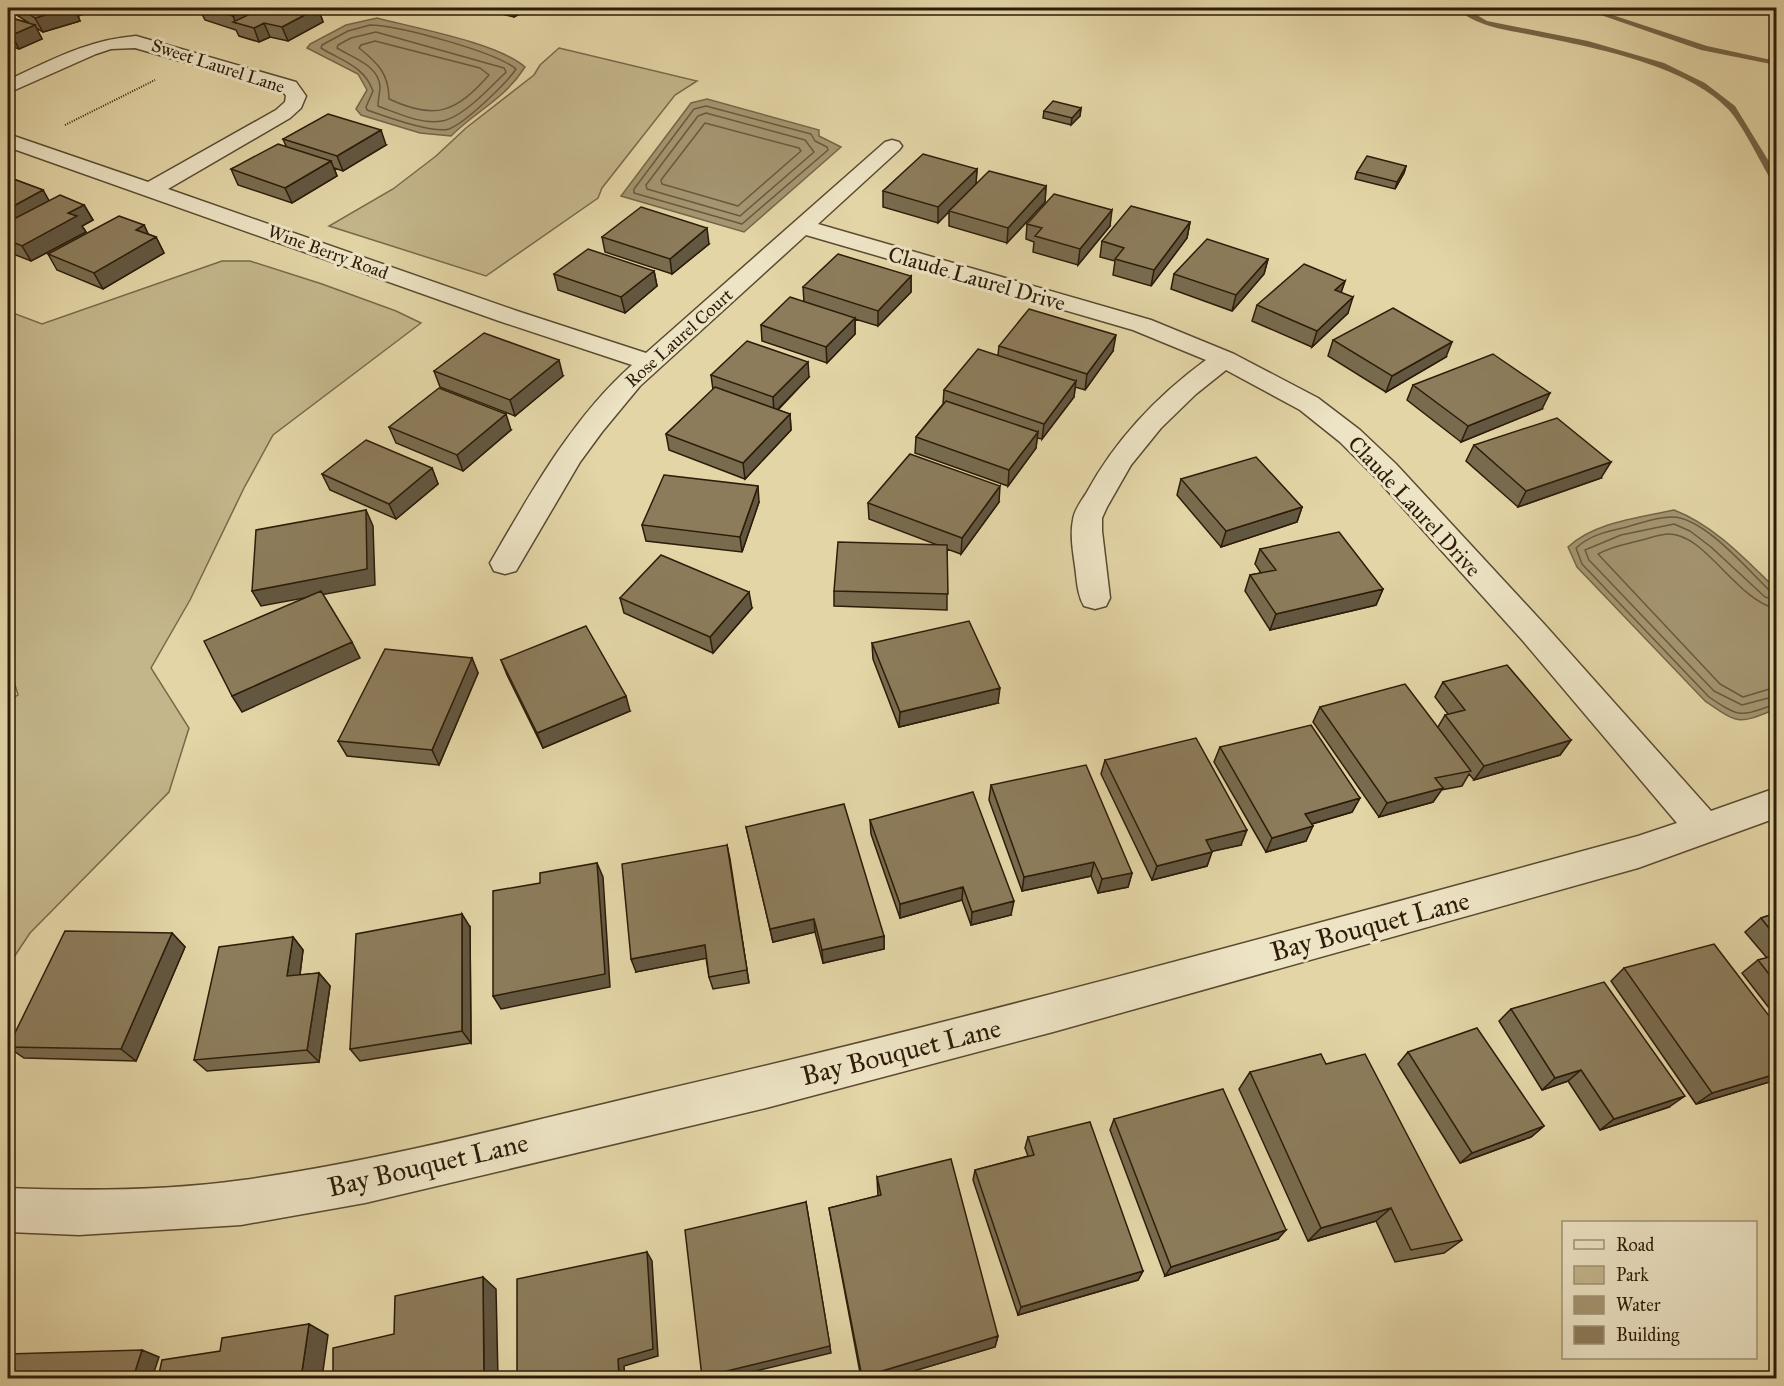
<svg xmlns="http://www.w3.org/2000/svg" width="1784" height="1386" font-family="'IM FELL Great Primer',serif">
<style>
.green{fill:#c4b68b;stroke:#78694a;stroke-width:1.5}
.water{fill:#a59671;stroke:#756547;stroke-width:1.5}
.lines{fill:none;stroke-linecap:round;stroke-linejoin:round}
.shore{stroke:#69593d;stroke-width:1.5}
.stream{fill:#756547;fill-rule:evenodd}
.minor-casing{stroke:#5a4a30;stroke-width:3}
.path{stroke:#2d1c09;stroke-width:2;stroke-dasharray:1 1.5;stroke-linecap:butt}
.minor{fill:#ede4c5;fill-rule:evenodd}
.wall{fill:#786b4e;stroke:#2d1c09;stroke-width:1.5}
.shaded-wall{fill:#625740;stroke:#2d1c09;stroke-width:1.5}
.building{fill:#8c7c5b;stroke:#2d1c09;stroke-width:1.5}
.labels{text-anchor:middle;stroke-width:6;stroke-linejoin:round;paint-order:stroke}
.far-street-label{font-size:18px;fill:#2d1c09;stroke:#ede4c5}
.street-label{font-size:22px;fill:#2d1c09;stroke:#ede4c5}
.near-street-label{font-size:27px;fill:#2d1c09;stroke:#ede4c5}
</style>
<rect width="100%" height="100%" fill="#e3d5a6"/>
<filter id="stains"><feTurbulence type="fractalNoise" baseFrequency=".00333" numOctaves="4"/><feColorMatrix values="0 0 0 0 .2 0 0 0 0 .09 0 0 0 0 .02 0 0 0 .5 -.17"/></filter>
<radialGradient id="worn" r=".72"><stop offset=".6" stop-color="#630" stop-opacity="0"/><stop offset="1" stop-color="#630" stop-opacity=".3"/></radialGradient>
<path class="green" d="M559,48L697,81L675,95L602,188L598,198L486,276L329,226L393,189L436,156L466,128L534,75L540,65Z
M222,261H250L322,284L396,311L421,323L273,435L244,488L190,600L151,668L189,728L169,792L30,933L8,966V701L18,695L8,661V311L42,324Z"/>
<path class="water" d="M377,18C415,28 498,43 525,67C504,100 477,110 451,136L420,133L361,115L356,109L367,90L358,74L307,48L310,44L346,25Z
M707,99L819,130V136L841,147L744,232L621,196L691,103Z
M1674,510C1715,526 1745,559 1776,589V709C1738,724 1740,725 1705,701L1577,567L1568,547C1595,522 1639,518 1674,510Z"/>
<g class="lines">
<path class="shore" d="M370,25C397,25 496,52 516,69C507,83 465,123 449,129C433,134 385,116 367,110L366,107L373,91C364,66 342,61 321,48L322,45L348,31Z
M376,32L504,68L506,72C492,86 462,118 442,121C422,125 397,113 378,106C378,99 380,93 380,86C378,65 353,58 337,48L338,45L351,38Z
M375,41L480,68L489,75C456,112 436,121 389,99C389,74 378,63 359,48L361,45Z
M706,106L811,134L815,141L827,147L828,150L742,224L634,193V189L694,109Z
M706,113L805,140L814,152L740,216L647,189L646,185L698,116Z
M705,123L799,148L801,151L738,206L662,184L661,180Z
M1776,593L1770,591C1748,570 1704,517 1672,517C1656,517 1641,523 1627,527C1608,531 1590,535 1576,548L1582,564L1709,697C1741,719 1741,716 1776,704
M1776,600L1765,597L1711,547L1690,531L1674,524L1621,535L1585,550L1589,560L1714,691L1742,705L1776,696
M1776,609C1735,598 1705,534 1669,534C1659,534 1651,538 1642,540C1627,544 1612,546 1598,554L1720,684L1743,697L1776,687"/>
<path class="stream" d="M1456,8H1465L1487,21L1588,41L1664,63L1705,83L1735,106L1776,173V183L1771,180C1760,161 1742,124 1728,109C1686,65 1595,48 1537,36C1509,30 1478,28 1456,8Z
M1581,8H1591L1707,46L1776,61V65L1701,50Z"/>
<g class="minor-casing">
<path id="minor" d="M136,36L296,82L306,96L301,108L290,118L168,189L517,311L646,353L885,142L892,140L899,142L902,146L899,150L818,224L1151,320L1234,354L1318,398L1360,430L1396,464L1545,625L1711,811L1776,788V818L1638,868L1053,1032L766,1108L365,1203L241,1225L79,1235L8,1232V1188C86,1191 165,1191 243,1180C381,1161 518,1124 654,1092C984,1016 1311,925 1638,836L1677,823L1523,641L1376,478L1340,442L1300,410L1226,370L1196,394L1161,428L1131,465L1107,507L1102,518V531L1110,598L1106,606L1095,609L1084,606C1077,594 1077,580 1075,566C1073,552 1070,535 1073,520C1074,510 1082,500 1087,492C1116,439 1157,396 1206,360L1133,330L806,235L640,386L602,432L580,462L516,571L505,574L494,571L490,563C530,494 572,418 632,365L499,321L8,147V134L148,182L276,110L285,102L286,96L282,90L135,48L111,49L96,54L8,93V80C52,60 87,40 136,36Z"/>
</g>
<path class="path" d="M65,125L155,80"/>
<use href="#minor" class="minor"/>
</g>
<path class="wall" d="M11,8H88L90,12L78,16L80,21L43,32L36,28L42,39L19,49L13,47L8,49V17L29,23L15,14Z
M163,8H195L188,13L164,10Z
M199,8H318L323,22L288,41L270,37L259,42L239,36L236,30L205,20Z
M476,8H531L514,17Z
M1081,108L1080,116L1071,125L1043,118L1044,111Z
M283,139L386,145L343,171L334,168L337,176L292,203L238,185L231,169L286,146Z
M1406,166L1404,173L1395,189L1355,179L1357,172Z
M977,169L976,184L938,223L883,207V191Z
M8,177L43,190L49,201L84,205L93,220L82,226L86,232L31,261L8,252Z
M1046,186L1045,202L1007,243L949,226V211Z
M1190,222L1187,238L1151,286L1113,275L1115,261L1100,257L1102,241Z
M1027,224L1110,226L1078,265L1033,252L1034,242L1026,239Z
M144,225L148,234L156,237L164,253L103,289L57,270L48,254Z
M602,237L709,244L672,274L605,252Z
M1268,259L1264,274L1232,311L1171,289L1174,274Z
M654,271L657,286L625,313L558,290L554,274Z
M911,276V292L878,326L855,319V334L827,363L762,341L761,325L804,302L803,287Z
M1345,281L1341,292L1348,313L1312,347L1252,321L1257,305Z
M1333,340L1446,357L1386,392L1328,356Z
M999,346L1113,351L1085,390L1075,387L1074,397L1042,439L1037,438L1036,448L1008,486L915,453L916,437L943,404L944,390L998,355Z
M434,371L563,376L515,416L440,387Z
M711,375L809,377L778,410L790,414L791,430L745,479L669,450L666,434L713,390Z
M1413,385L1542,409L1461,442L1407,400Z
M389,427L511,430L463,471L396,443Z
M1474,445L1601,478L1518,507L1466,461Z
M432,468L438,484L396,519L330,490L322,474Z
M1181,479L1302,507L1297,522L1221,547L1177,495Z
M759,502L742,552L646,541L642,525Z
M999,502L961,554L947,549V610L834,606V591L935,544L869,519L868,503Z
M1260,549L1383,589L1376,605L1270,630L1245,591L1250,575L1261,573L1255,564Z
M620,598L752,608L713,653L624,613Z
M872,643L998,703L899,727L873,659Z
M472,658L478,673L439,765L347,756L338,741Z
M501,660L630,711L543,748L507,675Z
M1443,682L1571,740L1560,755L1474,780L1469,774L1462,786L1441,790L1433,802L1379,817L1313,722L1320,707L1438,727L1445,715L1448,714L1435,697Z
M1220,747L1360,798L1352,812L1312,824L1306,841L1266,852L1214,762Z
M1105,760L1241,845L1212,851L1207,866L1152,880L1101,774Z
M991,785L1132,873L1128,887L1098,893L1091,876L1022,891L989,800Z
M870,820L1011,915L971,925L962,900L900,918L871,834Z
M746,827L884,936V949L823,963L815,932L773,942Z
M727,845L749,983L713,989L709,977L706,958L636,972Z
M1776,913V1017L1742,973L1758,960L1767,958L1745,932L1761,918Z
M470,927L471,1043L360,1061L350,1049Z
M172,933L185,947L136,1061L24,1058L8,1047Z
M293,937L303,950L300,975L319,973L330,986L319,1062L207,1071L194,1060Z
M1624,968L1776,1080L1696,1104L1611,981Z
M1511,1009L1669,1107L1600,1130L1568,1081L1542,1090L1499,1021Z
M1408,1052L1544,1126L1531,1137L1460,1163L1398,1064Z
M1326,1064L1462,1240L1444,1253L1395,1262L1376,1221L1308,1241L1239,1089L1250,1072Z
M1114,1119L1278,1239L1165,1276L1110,1130Z
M1028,1137L1143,1271L1138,1280L1018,1315L973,1180L975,1170L1028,1156L1025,1148Z
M877,1177L998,1336L995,1347L890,1378H861L829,1208L878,1196Z"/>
<path class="shaded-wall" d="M69,8H88L90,12L78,16L80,21L43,32L35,18Z
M99,8H150L149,11L125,14L123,9L101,12Z
M186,8H195L188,13Z
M252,8H287L236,23L233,16Z
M318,8L323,22L288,41L282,27Z
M512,8H531L514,17Z
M264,23L270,37L259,42L254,28Z
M35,25L42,39L19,49L12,35Z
M8,37L13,47L8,49Z
M1081,108L1080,116L1071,125L1072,118Z
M381,130L386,145L343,171L337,156Z
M331,161L337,176L292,203L285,188Z
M1406,166L1404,173L1395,189L1397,182Z
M977,169L976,184L938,223V207Z
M1046,186L1045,202L1007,243L1008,228Z
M43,190L52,206L8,229V209Z
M84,205L93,220L82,226L86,232L31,261L22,246L68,213Z
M1112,210L1110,226L1078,265L1080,249Z
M1190,222L1187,238L1151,286L1154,270Z
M144,225L151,240L156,237L164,253L103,289L94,273L136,230Z
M707,228L709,244L672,274L670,259Z
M1268,259L1264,274L1232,311L1236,295Z
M654,271L657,286L625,313L621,297Z
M911,276V292L878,326V311Z
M1345,281L1340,296L1335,290Z
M1353,297L1348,313L1312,347L1317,331Z
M855,318V334L827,363L826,347Z
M1116,335L1113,351L1085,390L1087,374Z
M1452,342L1446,357L1386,392L1392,376Z
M559,360L563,376L515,416L510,400Z
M808,362L809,377L774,413L773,397Z
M1076,381L1074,397L1042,439L1044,424Z
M1550,393L1542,409L1461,442L1468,426Z
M506,414L511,430L463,471L457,455Z
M790,414L791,430L745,479L743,463Z
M1038,432L1036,448L1008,486L1009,470Z
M1611,462L1601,478L1518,507L1526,491Z
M432,468L438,484L396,519L389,504Z
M758,486L759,502L742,552L740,537Z
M1000,486L999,502L961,554L962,538Z
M1302,507L1297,522L1221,547L1226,531Z
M366,510L373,526L375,585L261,606L252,591Z
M1383,589L1376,605L1270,630L1276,614Z
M749,592L752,608L713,653L710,637Z
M352,642L360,658L242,712L232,696Z
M472,658L478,673L439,765L432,750Z
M1000,688L998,703L899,727L900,712Z
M626,696L630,711L543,748L537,733Z
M1571,740L1560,755L1474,780L1484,766Z
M1443,788L1433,802L1379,817L1387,803Z
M1360,798L1352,812L1298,828L1305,814Z
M1313,826L1306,841L1266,852L1272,838Z
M1247,830L1241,845L1200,854L1206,840Z
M727,845L730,859L749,983L747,970Z
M1212,852L1207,866L1152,880L1157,866Z
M1094,862L1091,876L1022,891L1024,877Z
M597,863L603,877L610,987L501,1009L493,996Z
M1132,873L1128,887L1098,893L1102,879Z
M963,887L962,900L900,918V904Z
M1014,901L1011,915L971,925L972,912Z
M462,914L470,927L471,1043L462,1031Z
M814,919L815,932L773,942L770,929Z
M172,933L185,947L136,1061L121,1049Z
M884,936V949L823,963L822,950Z
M293,937L303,950L298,989L287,976Z
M705,945L708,958L636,972L631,959Z
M319,973L330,986L319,1062L307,1050Z
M1581,1070L1568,1081L1542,1090L1555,1078Z
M1776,1074V1080L1696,1104L1712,1093Z
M1685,1096L1669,1107L1600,1130L1614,1119Z
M1544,1126L1531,1137L1460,1163L1472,1153Z
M806,1202L831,1353L727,1378H703L702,1377Z
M1391,1208L1376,1221L1308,1241L1321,1228Z
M1286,1230L1278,1239L1165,1276L1171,1267Z
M647,1252L652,1261L658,1356L624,1366L625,1378H619L618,1359Z
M1143,1271L1138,1280L1018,1315L1021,1307Z
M483,1277L496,1289L498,1378H484Z
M309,1324L328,1335L322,1378H301Z
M998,1336L995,1347L890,1378H862V1377Z
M142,1350L159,1357L152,1378H133Z"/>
<path class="building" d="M19,8H71L35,18Z
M203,8H252L233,16Z
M263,8H318L282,27L264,23L254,28L233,22Z
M8,17L35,25L12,35L8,34Z
M1053,101L1081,108L1072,118L1044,111Z
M328,114L381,130L337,156L283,139Z
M278,144L331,161L285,188L231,169Z
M923,154L977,169L938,207L883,191Z
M1367,156L1406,166L1397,182L1357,172Z
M989,171L1046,186L1008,228L949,211Z
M8,177L43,190L8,209Z
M1054,194L1112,210L1080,249L1035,236L1042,228L1027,224Z
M60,195L84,205L68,213L77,216L22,246L8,240V222Z
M1131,206L1190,222L1154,270L1115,259L1124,248L1102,241Z
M641,207L707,228L670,259L602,237Z
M119,216L144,225L136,230L156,237L94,273L48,254Z
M1207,239L1268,259L1236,295L1174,274Z
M588,249L654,271L621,297L554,274Z
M838,254L911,276L878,311L803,287Z
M1304,264L1345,281L1335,290L1353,297L1317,331L1257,305Z
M790,297L855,318L826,347L761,325Z
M1393,308L1452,342L1392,376L1333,340Z
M1029,309L1116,335L1087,374L999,346Z
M484,333L559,360L510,400L434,371Z
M747,341L808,362L773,397L711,375Z
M978,349L1076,381L1044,424L944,390Z
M1493,354L1550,393L1468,426L1413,385Z
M715,387L790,414L743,463L666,434Z
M439,388L506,414L457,455L389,427Z
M946,401L1038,432L1009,470L916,437Z
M1557,418L1611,462L1526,491L1474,445Z
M366,440L432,468L389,504L322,474Z
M910,454L1000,486L962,538L868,503Z
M1256,457L1302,507L1226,531L1181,479Z
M664,475L758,486L740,537L642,525Z
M366,510L367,569L252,591L256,530Z
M1339,532L1383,589L1276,614L1250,575L1276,570L1260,549Z
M838,542L947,545L948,594L834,591Z
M661,555L749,592L710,637L620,598Z
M321,591L352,642L232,696L204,641Z
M969,621L1000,688L900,712L872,643Z
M586,626L626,696L537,733L501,660Z
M385,649L472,658L432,750L338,741Z
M1507,665L1571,740L1484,766L1445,715L1465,710L1443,682Z
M1405,684L1471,771L1435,778L1443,788L1387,803L1320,707Z
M1311,725L1360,798L1305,814L1313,826L1272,838L1220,747Z
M1196,738L1247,830L1206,840L1212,852L1157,866L1105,760Z
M1086,765L1132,873L1102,879L1094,862L1024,877L991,785Z
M973,792L1014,901L972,912L963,887L900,904L870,820Z
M844,804L884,936L822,950L814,919L770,929L746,827Z
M727,845L747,970L709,977L705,945L631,959L622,864Z
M597,863L605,974L493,996V891L540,883V873Z
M1776,913V937L1761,918Z
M462,914V1031L350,1049L356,934Z
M65,931L172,933L121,1049L8,1047Z
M293,937L287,976L319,973L307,1050L194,1060L219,947Z
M1714,944L1776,1025V1074L1712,1093L1624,968Z
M1776,955V983L1758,960Z
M1604,982L1685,1096L1614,1119L1581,1070L1555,1078L1511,1009Z
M1477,1028L1544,1126L1472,1153L1408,1052Z
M1321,1054L1326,1064L1365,1054L1462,1240L1411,1250L1391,1208L1321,1228L1250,1072Z
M1223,1089L1286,1230L1171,1267L1114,1119Z
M1090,1122L1143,1271L1021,1307L975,1170L1034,1155L1028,1137Z
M951,1159L998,1336L862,1377L829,1208L881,1195L877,1177Z
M806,1202L830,1346L702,1377L685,1230Z
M647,1252L653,1349L618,1359L619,1378H517V1279Z
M483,1277L484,1378H333V1348L394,1334L395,1296Z
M309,1324L301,1378H158L162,1360L220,1351L222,1338Z
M142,1350L133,1378H8V1354Z"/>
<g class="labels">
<g class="far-street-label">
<text transform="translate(218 66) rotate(18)" y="6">Sweet Laurel Lane</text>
<text transform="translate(328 252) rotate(20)" y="6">Wine Berry Road</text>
<text transform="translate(679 338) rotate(-42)" y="6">Rose Laurel Court</text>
</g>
<g class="street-label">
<text transform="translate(977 278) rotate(16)" y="8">Claude Laurel Drive</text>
<text transform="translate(1415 506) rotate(47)" y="8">Claude Laurel Drive</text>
</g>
<g class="near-street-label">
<text transform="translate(1370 926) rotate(-15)" y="9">Bay Bouquet Lane</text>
<text transform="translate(901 1052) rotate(-14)" y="9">Bay Bouquet Lane</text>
<text transform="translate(428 1165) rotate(-13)" y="9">Bay Bouquet Lane</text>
</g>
</g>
<rect width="1784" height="1386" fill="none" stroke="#e3d5a6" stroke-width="30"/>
<rect x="9" y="9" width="1766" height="1368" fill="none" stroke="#2d1c09" stroke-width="3"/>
<rect x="15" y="15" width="1754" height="1356" fill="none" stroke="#2d1c09" stroke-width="1.5"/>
<rect x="1562" y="1221" width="195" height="138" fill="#ede4c5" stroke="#a0947a" stroke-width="1.5"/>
<rect x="1574" y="1240" width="30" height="9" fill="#ede4c5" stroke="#a0947a" stroke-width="1.5"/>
<text x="1616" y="1251" font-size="18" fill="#2d1c09">Road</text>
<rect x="1574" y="1266" width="30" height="18" fill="#c4b68b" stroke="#a0947a" stroke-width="1.5"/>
<text x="1616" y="1281" font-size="18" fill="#2d1c09">Park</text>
<rect x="1574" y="1296" width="30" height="18" fill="#a59671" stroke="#a0947a" stroke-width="1.5"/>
<text x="1616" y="1311" font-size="18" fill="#2d1c09">Water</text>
<rect x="1574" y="1326" width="30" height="18" fill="#8c7c5b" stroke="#a0947a" stroke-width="1.5"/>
<text x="1616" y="1341" font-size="18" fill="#2d1c09">Building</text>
<rect width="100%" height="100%" filter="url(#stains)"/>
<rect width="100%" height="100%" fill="url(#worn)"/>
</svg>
